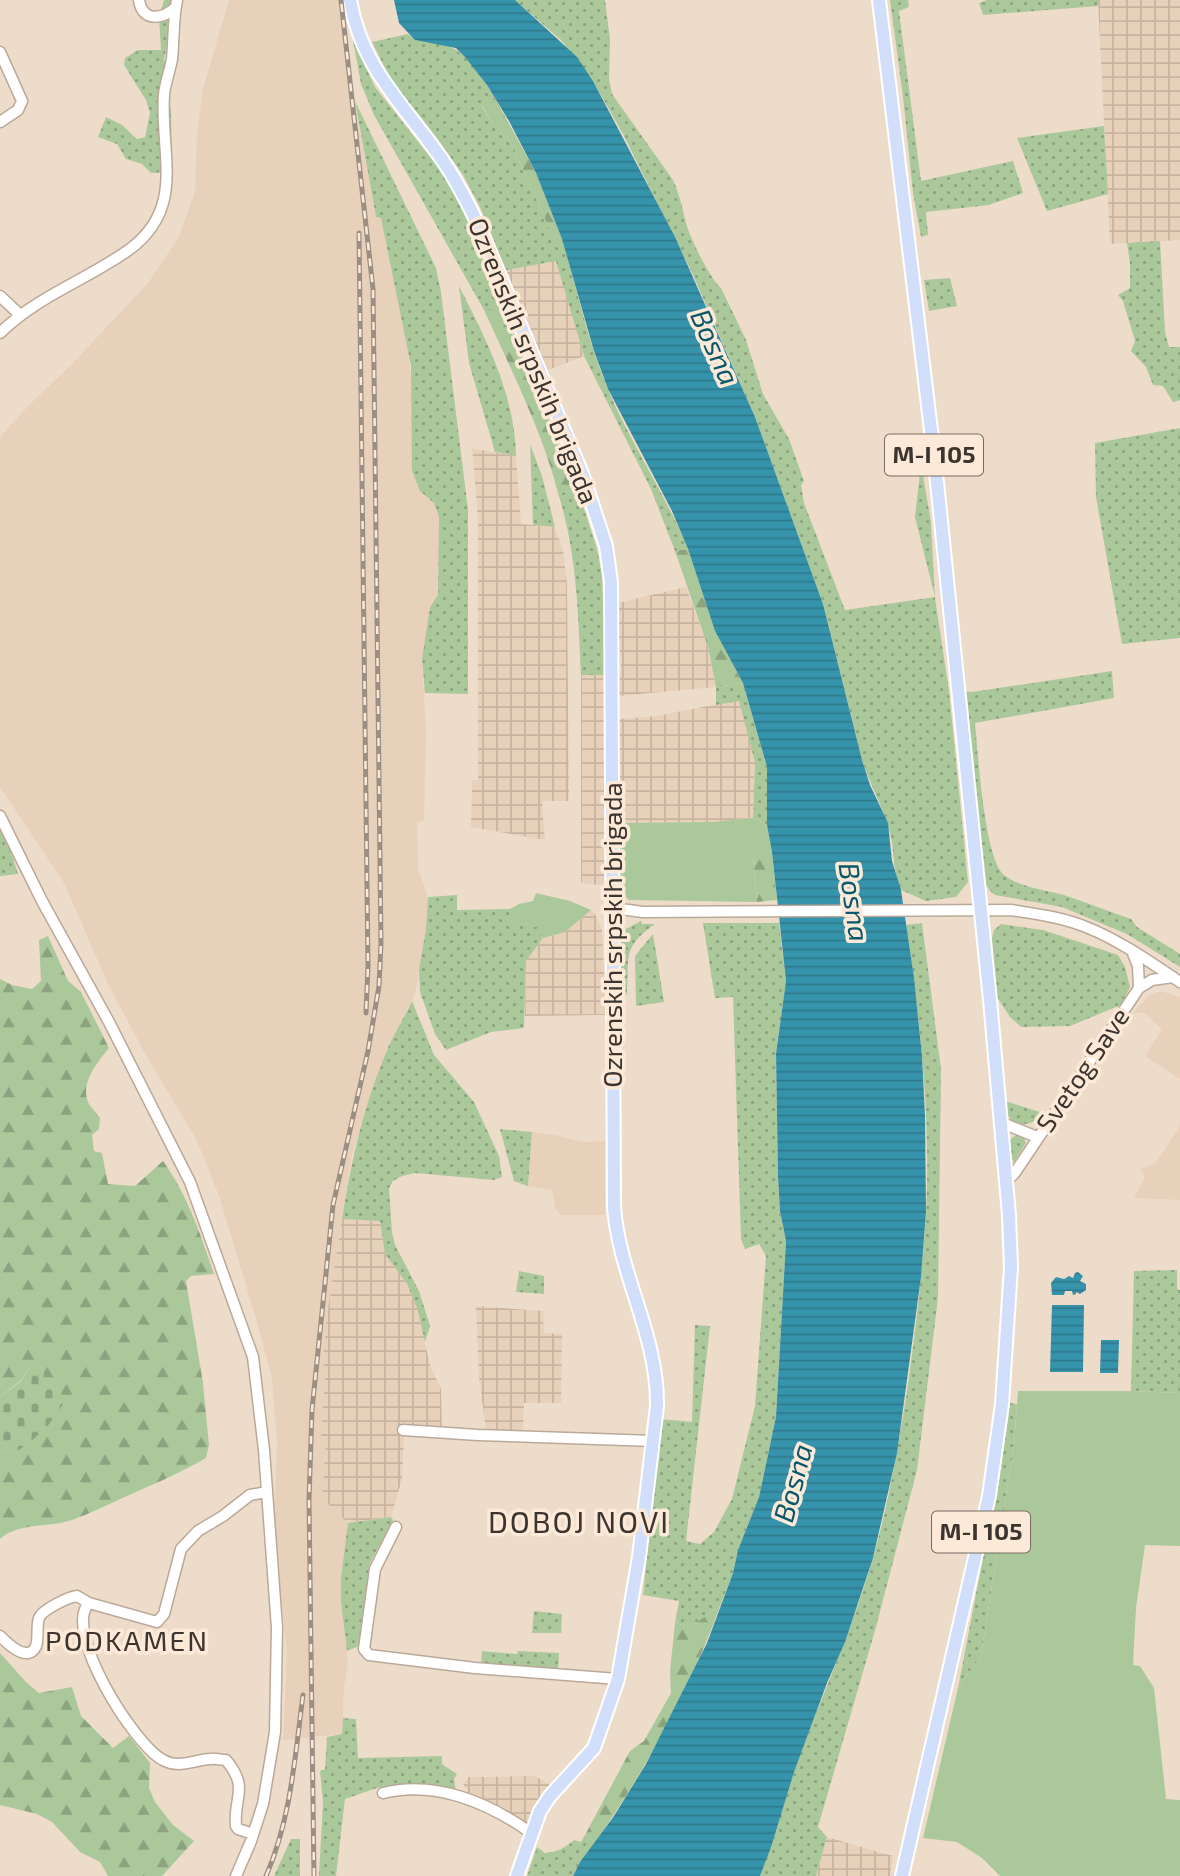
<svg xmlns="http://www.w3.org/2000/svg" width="1180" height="1876" font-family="'Exo 2',sans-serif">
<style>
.built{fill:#e8d1ba}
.industrial{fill:url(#industrial-grid)}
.grass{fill:url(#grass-dots)}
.forest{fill:url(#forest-firs)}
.cemetery{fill:url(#cemetery-stones)}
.park{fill:#abc89b}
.water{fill:url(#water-rules)}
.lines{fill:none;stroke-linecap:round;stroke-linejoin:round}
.minor-casing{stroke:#baa998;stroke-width:13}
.major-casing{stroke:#fff;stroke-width:16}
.minor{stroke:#fff;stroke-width:10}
.major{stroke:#d1dffb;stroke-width:12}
.rail-casing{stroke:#9b8e83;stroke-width:5}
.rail{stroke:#fce9d8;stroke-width:2.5;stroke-dasharray:8;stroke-linecap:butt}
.labels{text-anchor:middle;stroke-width:7;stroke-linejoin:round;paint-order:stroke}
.shield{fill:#fce9d8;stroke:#766b62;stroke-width:2}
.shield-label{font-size:24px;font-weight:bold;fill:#3c352f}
.street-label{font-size:26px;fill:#3c352f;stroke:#fce9d8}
.water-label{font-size:28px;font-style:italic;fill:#08576a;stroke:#fce9d8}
.neighbourhood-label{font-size:28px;letter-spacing:2px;fill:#3c352f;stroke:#fce9d8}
.quarter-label{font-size:30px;letter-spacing:2px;fill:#3c352f;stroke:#fce9d8}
</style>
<defs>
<pattern id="industrial-grid" width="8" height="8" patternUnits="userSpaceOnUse" patternTransform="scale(1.75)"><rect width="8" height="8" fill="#e8d1ba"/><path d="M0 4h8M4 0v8" fill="none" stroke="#c8b4a0"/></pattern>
<pattern id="grass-dots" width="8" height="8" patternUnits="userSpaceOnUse" patternTransform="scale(1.75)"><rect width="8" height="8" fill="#abc89b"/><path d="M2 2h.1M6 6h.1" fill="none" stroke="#8ca37f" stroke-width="1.8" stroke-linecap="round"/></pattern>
<pattern id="forest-firs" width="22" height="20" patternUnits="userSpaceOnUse" patternTransform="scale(1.75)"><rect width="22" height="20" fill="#abc89b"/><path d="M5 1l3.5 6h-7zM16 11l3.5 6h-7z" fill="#8ca37f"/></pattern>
<pattern id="cemetery-stones" width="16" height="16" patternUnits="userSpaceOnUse" patternTransform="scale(1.75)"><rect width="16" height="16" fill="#abc89b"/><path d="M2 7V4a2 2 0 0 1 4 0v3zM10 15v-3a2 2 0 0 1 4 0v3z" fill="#8ca37f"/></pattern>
<pattern id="water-rules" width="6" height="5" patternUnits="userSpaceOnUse" patternTransform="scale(1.75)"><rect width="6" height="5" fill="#3693ac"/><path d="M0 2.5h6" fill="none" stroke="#2f798c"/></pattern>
</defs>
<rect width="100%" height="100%" fill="#eedccb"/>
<path class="built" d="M229,0H339L360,133L376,217H381L408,343L420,491L434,503L439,517L438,596L430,607L422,659L426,729L424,821L417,822L418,869L428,897L426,929L415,994L386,1051L352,1155L340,1230L323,1363L326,1369L321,1437L326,1438L322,1498L348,1523L341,1577V1602L348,1663L344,1687L342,1734L283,1740L287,1652L274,1526L277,1444L272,1378L256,1319L219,1196L197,1141L143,1050L108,984L64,883L0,787V437L29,405L71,365L148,283L179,237L195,191L197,134L203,89Z
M1156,992H1164L1180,997V1079L1145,1056L1162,1029L1144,1013H1133L1148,997Z
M1180,1125V1200L1134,1198L1145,1177L1141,1169L1156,1163Z
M532,1132L556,1135L582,1142L605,1141V1215H561L556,1210L552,1190L528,1186Z"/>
<path class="industrial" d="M1098,0H1180V240L1110,244Z
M556,260L584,356L546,371L506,270Z
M472,448L516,456L521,524L555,527L563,551L567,584L569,801H542L545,840L471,827L472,780H478V520Z
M686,587L708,647L716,687L618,696L621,668L617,603Z
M581,675H606L607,886L581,883Z
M739,700L755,761L753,818L712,822L619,823V719L656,716Z
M591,910L595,914L602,930L606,1015L525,1016L526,961L543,938L565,932Z
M342,1219L380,1221L385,1254L407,1284L417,1308L430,1365L441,1389L442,1437L404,1436L402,1479L391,1517L348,1523L322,1498L326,1438L321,1436L326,1369L323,1364L327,1316Z
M476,1306L543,1311L544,1333L562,1334L561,1403H524L523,1430H486L479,1377Z
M535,1776L552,1786L535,1808L528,1825L469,1794L463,1784L469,1777Z
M827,1837L893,1856L890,1876H816Z"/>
<path class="grass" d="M164,0H173L169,19L170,32L164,59L170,79L168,96L171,109L172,172L151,173L142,164L126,159L117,144L98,137L106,117L122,125L137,139L145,137L150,113L146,100L124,65L125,58L138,50H161L159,18Z
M515,0H605L610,39L609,79L612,94L673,180C680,195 682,208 686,223C690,238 710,279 721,288L746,340L763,394L789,439L804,481L801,485L804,503L845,610L935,597L915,517L921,464L931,522L935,598L949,691L968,882L956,897L926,901L901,890C894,874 894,859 892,842C887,814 871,788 862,760L823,604L755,417L693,275L623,134L593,81L562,41Z
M890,0H908L909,7L899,11L921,181L1013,161L1023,193L989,205L926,212L928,235L921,237L913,193L903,97Z
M987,0H1098V6L983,15L979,3Z
M408,34C419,42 426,41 439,43C466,48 481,76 495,98L482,106L492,123L511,143L552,234L562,239C577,288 587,339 607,387C630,443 665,493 688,549L675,551L651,489L584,356L556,261L506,270L479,205L463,175L437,138L392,82L372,42Z
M353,40L375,87L449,181L466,214L503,311L490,309L484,310L374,115L361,84Z
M355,101L436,268L441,292L468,510V694L425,693L422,659L430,607L438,595L439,517L434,503L420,491L412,471L411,366L381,218L376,217Z
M1104,126L1108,194L1047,211L1017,138Z
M1160,241L1165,332L1169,347H1180V400L1173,402L1163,386L1153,385L1146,367L1131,351L1135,341L1123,301L1118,295L1130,288V263L1127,243Z
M950,278L957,306L929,311L924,280Z
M459,286C486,339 515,395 516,456L495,452L469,363Z
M1180,428V638L1122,644L1096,497L1095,443Z
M530,444L542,476L555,527L533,525Z
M578,490L597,549L602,575L606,675H581C578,613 577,553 558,493Z
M1112,671L1114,698L975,723C978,752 984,858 1004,875C1022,889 1049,890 1070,897C1091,904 1110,912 1131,919L1137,927L1180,954V967L1127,934L1062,907L995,895L990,891L985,883L961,691L972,692Z
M743,683L767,767V825L753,818L755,762L739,701L716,705V687Z
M0,830L11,852L18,874L0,876Z
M457,895V910L510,909V921L538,927L543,938L526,961L524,1028L491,1032L446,1050L435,1034L420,992L419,970L426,929L428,897Z
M641,921L642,924H655C621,948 630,957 627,994L621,999L619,938L624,930Z
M703,923H779L786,981L776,1054L778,1176L780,1211L786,1241L776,1417L759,1497L738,1550L733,1573L720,1606L690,1627L675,1623L679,1601L643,1595L661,1419L692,1422L695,1325L710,1326L686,1541L700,1544L714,1532L732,1499L755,1406L766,1256L759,1244L745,1249L741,1239L733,997L715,998Z
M922,923L941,1069L938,1298L917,1470L876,1627L818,1827L827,1837L816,1876H760C773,1842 782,1806 794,1771C820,1699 852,1631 873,1558C888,1506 897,1452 906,1398C915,1337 922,1275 926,1214C931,1118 920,1020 906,925Z
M1001,924L1043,930L1118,955L1125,967L1130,987L1121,1005L1070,1026L1021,1027L1010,1017L995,994L992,938L994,930Z
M653,934L664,1002L636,1006L635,956Z
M412,1001L434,1055L474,1102L499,1156L502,1177L494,1180L415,1173L402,1176L393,1181L389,1188L392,1232L395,1245L419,1291L430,1326L425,1342L417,1308L407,1284L385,1254L380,1221L342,1219C351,1162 363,1108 385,1055C392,1036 404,1019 412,1001Z
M1005,1101L1040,1112V1117C1029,1126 1017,1128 1008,1116Z
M500,1129L532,1132L528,1186L514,1181Z
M1016,1135L1024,1138L1026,1143L1014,1162L1012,1160L1009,1141Z
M1177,1270V1289L1180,1290V1393L1131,1391L1134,1271Z
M519,1271L544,1276V1294L516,1292Z
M1010,1403L1017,1404L1014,1445L981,1656L958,1688L1003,1454Z
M391,1517L393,1520L370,1563L359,1646L347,1651L341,1602V1577L348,1523Z
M534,1611L562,1614L561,1633H532Z
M482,1651L517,1654L518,1651L559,1653L558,1672L481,1664Z
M343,1718L356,1719L358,1758L442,1756V1764L457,1774L454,1779L456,1792L403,1786L380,1787L345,1799L336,1876H319L323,1802L320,1771L325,1769L327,1737L342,1734Z
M585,1835L595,1842L580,1862L573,1876H527L537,1847L545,1853C557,1852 565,1848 574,1840L581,1842Z
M291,1839H300V1876H274Z"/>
<path class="forest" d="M495,98L536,173L562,239L552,234L511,143L492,123L482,105Z
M490,309L503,311L578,490L558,493C542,430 511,370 484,310Z
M688,549L715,631L743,683L716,687L708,647L675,551Z
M772,852L777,900L757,902L753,855Z
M48,936L68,981L81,992L109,1048C97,1063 79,1084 89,1104C92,1109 97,1113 100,1118L99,1129L92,1135L94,1151L102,1153L108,1184L135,1186L163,1161C188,1196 200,1233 214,1274L191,1276L186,1281L203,1383L209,1445L206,1458C180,1473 154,1484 127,1496C109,1504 91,1513 72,1520C48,1528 19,1522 0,1539V1451L16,1453L59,1391L43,1383L30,1367L20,1381L0,1397V979L12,985L32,989L41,981L39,940Z
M720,1606C690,1689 646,1770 595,1842L585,1835L630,1751L644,1741L671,1693L670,1671L675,1623L690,1627Z
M0,1653L26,1682L39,1693L72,1687L81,1716L113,1748L129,1736L150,1763L149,1788L155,1802L173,1825L194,1841L162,1876H108L100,1862L80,1852L52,1822L37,1814L0,1805Z"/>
<path class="cemetery" d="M39,1365L44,1373L43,1383L59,1391L65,1400C50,1428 40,1434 15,1453L0,1451V1397L20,1382L30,1367Z"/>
<path class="park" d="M753,818L767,825L772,852L753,856L757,902L629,900L623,894L620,886L619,823L712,822Z
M536,893L570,901L591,910L565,932L543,938L537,927L510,921V909L519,904L533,901Z
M1018,1391H1131L1180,1393V1546L1145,1545L1136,1608L1133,1665L1140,1666L1154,1688L1166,1799L1180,1800V1876H1000L982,1858L957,1842L923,1838L958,1688L981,1656L1014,1445Z"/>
<path class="water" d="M394,0H515L577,57L593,81L675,237L755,417L823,604L862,760L870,785L888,823L892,861L901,890L914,978L922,1056L925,1116L926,1212L921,1277L897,1453L873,1558L845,1642L827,1683L794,1772L771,1847L760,1876H573L580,1862L614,1816L646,1764L707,1643L733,1573L738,1550L759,1497L776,1417L786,1241L780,1211L778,1176L776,1054L786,981L772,852L767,825V767L743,683L715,631L688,549L672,511L608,389L594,351L562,239L536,173L509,121L487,85L465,57L456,48L415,40L399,23Z
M1078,1272L1083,1276L1080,1281L1086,1284V1290L1080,1294L1076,1292V1294L1073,1295L1072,1291H1065L1064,1295H1052L1051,1283L1056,1277L1064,1279L1069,1276L1073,1278L1075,1273Z
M1052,1305H1084L1083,1372H1050Z
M1101,1340H1119L1118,1373H1100Z"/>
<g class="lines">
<g class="minor-casing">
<path id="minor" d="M139,0C142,22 162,20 176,7
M0,52L22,101L18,110L0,122
M0,296L19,314
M0,333C39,295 87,280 130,249C186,207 160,154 164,95C165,83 170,71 172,59C174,39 173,19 177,0
M0,816L42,901L109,1022L190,1182L253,1357L264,1450L277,1628L275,1732L263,1804L251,1841L236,1876
M613,908L643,912L1011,910C1036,914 1062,917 1086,927C1119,940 1150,962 1180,982
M1132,951L1138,966L1139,988
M1000,1122L1037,1137
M1005,1182L1014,1174L1139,988L1152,980L1173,977
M403,1430L478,1435L654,1441
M396,1527L375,1569L364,1649L369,1655L475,1668L618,1679
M0,1636C7,1643 28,1664 36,1646C39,1638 36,1627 39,1618C42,1610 68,1597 77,1596L89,1603
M383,1793C436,1780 489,1803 531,1833
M253,1834L238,1829L236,1826C233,1796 250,1789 226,1760C221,1760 215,1758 210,1759C193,1760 179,1769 163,1760C134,1745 62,1631 89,1603L157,1622L164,1614L181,1549L198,1531L223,1516L250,1495L267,1492"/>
</g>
<g class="major-casing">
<path id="major" d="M350,0C362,70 405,105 443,161C458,183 470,207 481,231L583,476L606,546L611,582L614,1207C619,1275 658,1335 657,1406L639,1557L618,1679L594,1748L550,1796L540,1811L517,1876
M879,0L935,463L990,1000L1009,1215L1011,1267L1002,1404L989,1496L902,1876"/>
</g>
<use href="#minor" class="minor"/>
<use href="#major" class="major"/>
<g class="rail-casing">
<path id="rail" d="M359,233L368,966L366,1013
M266,1876C291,1819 295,1756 303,1695
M314,1876L309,1500L312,1410L333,1205L368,1051L379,986L381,943L373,289L341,0"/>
</g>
<use href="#rail" class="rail"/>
</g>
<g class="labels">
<g class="shield">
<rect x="885" y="434.5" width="98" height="41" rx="5"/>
<rect x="932" y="1511.5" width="98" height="41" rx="5"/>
</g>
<g class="shield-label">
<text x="934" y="463">M-I 105</text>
<text x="981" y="1540">M-I 105</text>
</g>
<g class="street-label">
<text transform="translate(533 361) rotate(68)" y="9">Ozrenskih srpskih brigada</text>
<text transform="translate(613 935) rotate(-90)" y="9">Ozrenskih srpskih brigada</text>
<text transform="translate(1083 1070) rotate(-56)" y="9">Svetog Save</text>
</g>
<g class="water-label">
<text transform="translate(715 347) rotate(66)" y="10">Bosna</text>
<text transform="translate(854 902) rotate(82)" y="10">Bosna</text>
<text transform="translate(793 1483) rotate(-75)" y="10">Bosna</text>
</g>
<g class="neighbourhood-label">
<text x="127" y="1651">PODKAMEN</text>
</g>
<g class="quarter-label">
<text x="579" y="1533">DOBOJ NOVI</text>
</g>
</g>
</svg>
